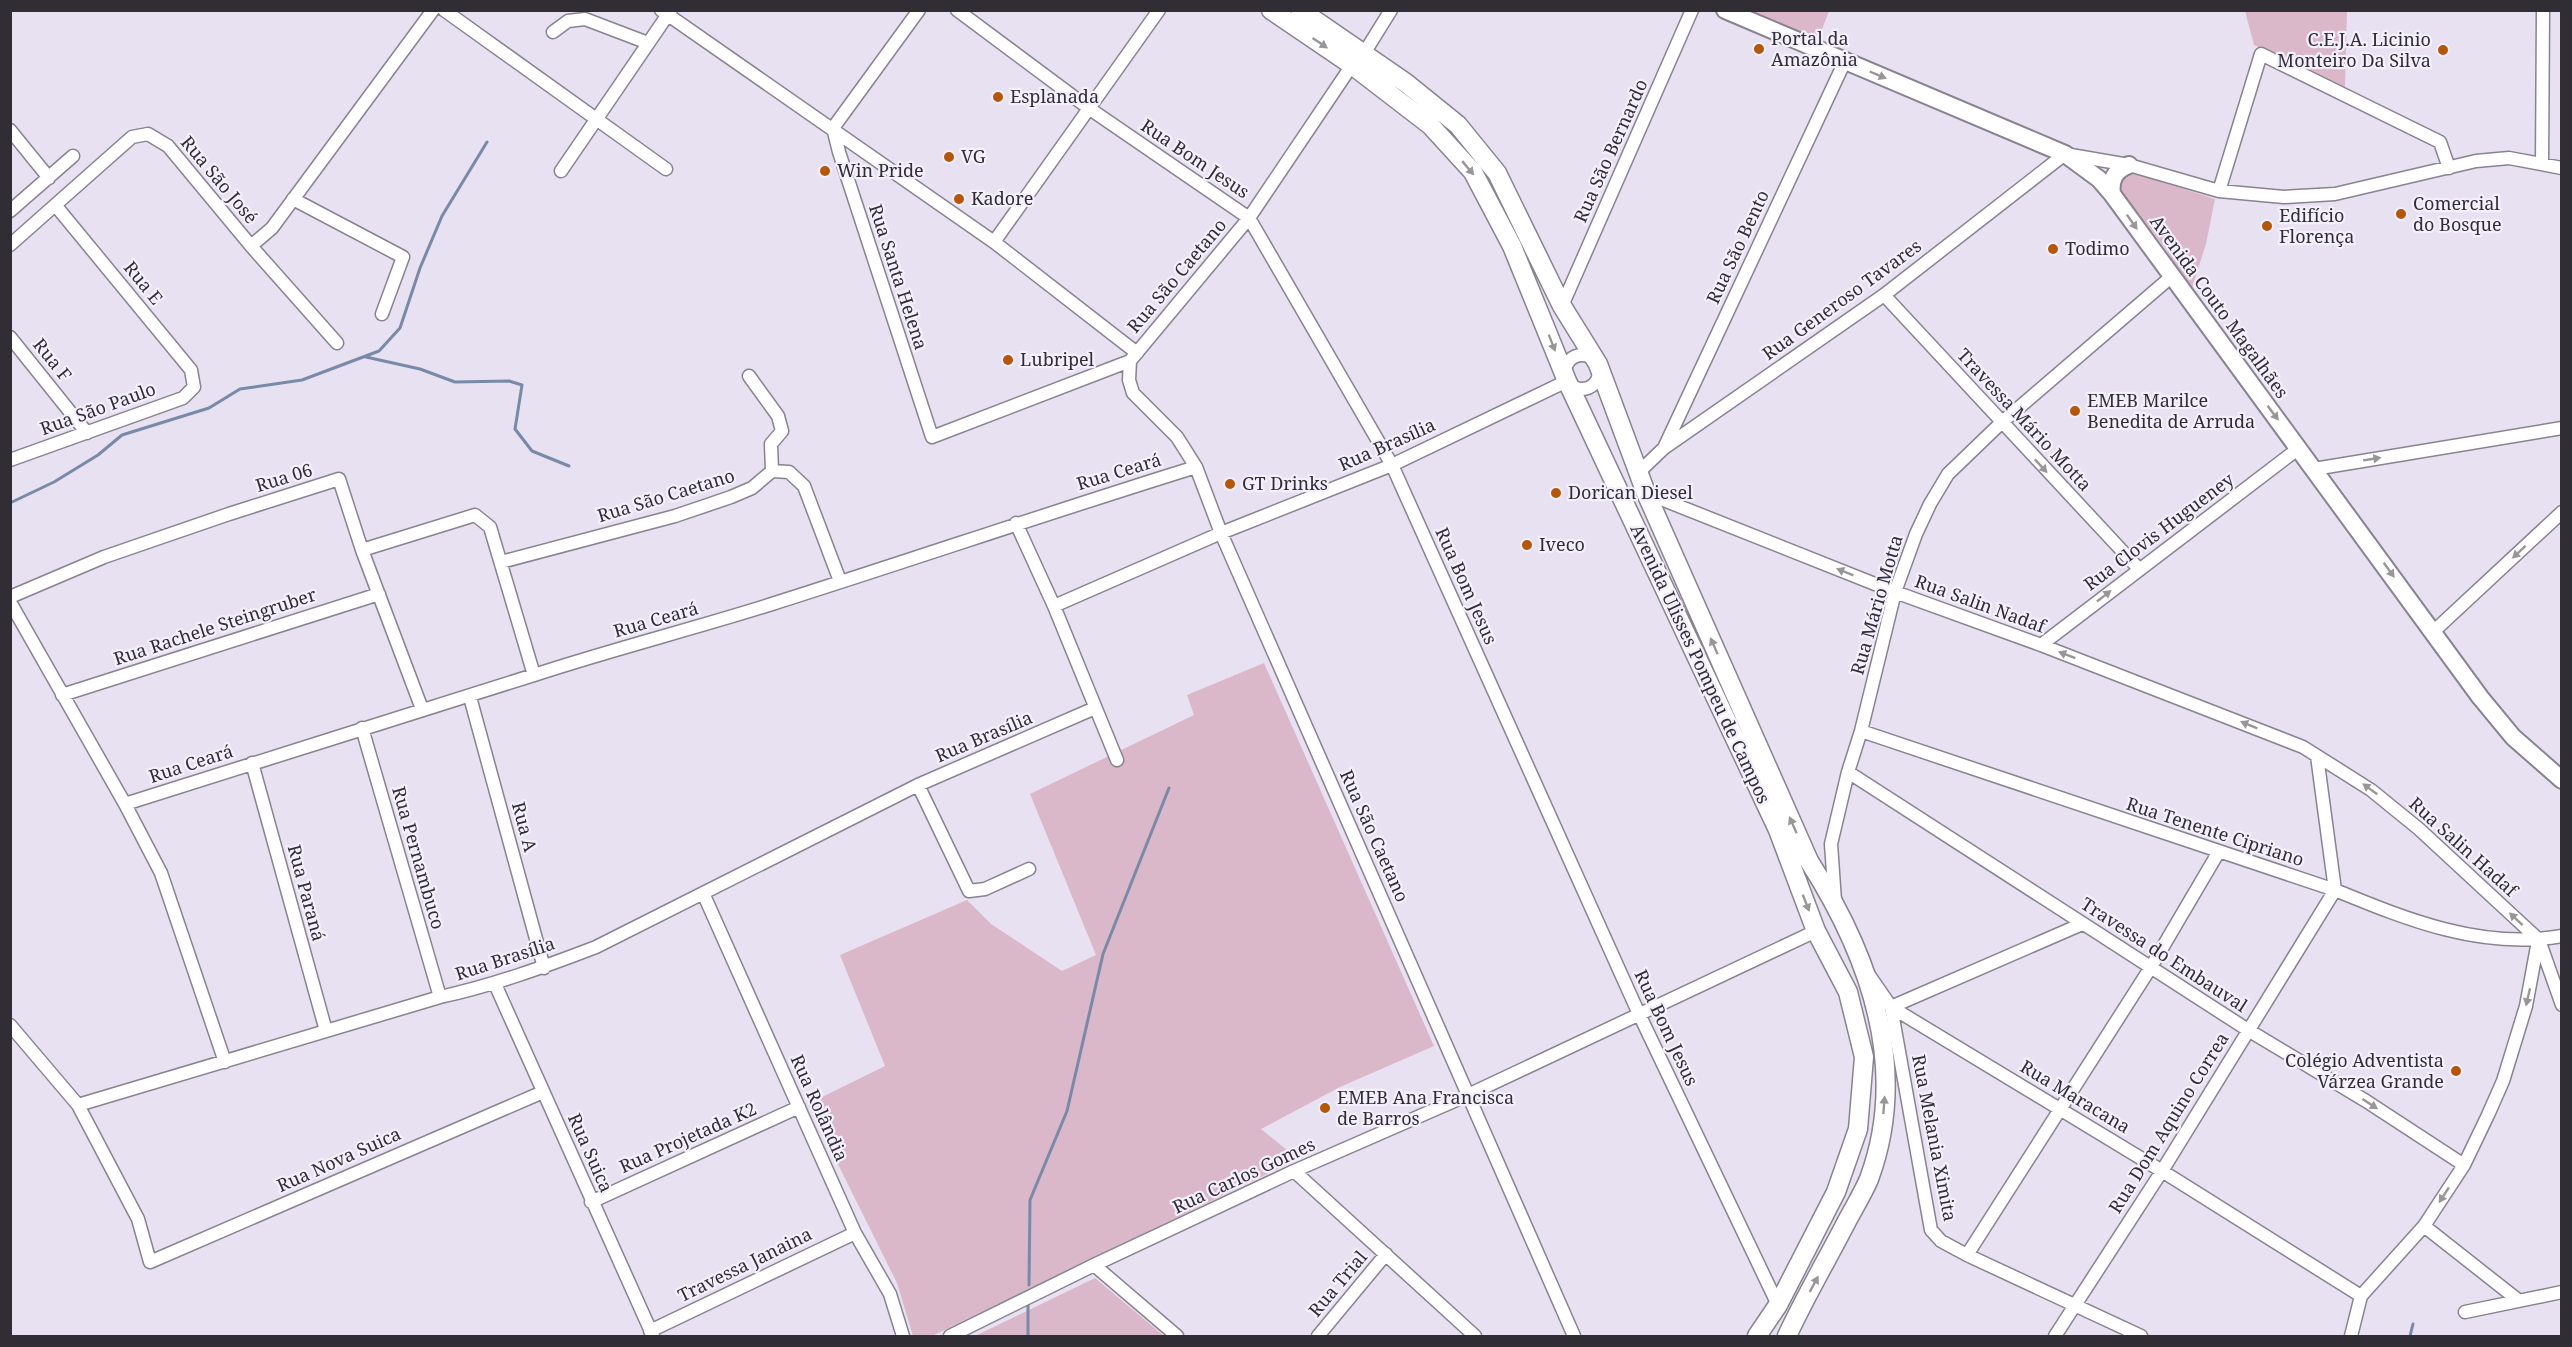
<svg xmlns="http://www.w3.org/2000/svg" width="2572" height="1347" font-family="'Noto Serif',serif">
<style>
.green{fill:#dab8ca}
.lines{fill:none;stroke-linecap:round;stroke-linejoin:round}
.stream{stroke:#788aa7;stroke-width:3}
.street-casing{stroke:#888291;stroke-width:15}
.secondary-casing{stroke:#888291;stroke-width:20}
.primary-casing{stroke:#888291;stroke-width:21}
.street{stroke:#fff;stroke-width:12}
.secondary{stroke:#fff;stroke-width:16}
.primary{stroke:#fff;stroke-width:18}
.oneway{fill:#98969a}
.poi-dot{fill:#b55706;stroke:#f4effd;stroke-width:2}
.labels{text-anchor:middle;stroke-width:4.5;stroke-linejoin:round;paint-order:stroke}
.poi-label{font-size:18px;fill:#302e34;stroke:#f4effd;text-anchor:start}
.street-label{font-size:18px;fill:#302e34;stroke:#f4effd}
</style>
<rect width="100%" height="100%" fill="#e7e1f2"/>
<path class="green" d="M1737,11H1829L1816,45Z
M2245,11H2347L2345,88L2254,45Z
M2135,173L2215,199L2206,244L2191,291L2165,248L2120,191V184L2126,177Z
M1264,663L1434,1046L1340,1087L1261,1129L1298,1159L932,1336H913L897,1283L808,1104L885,1066L840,955L967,900L991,924L1062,971L1096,955L1030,794L1194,715L1187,695Z
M1095,1278L1164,1336H975Z"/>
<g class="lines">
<path class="stream" d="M366,357L420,369L455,382L509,381L522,385L515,429L532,451L569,466
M10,503L54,482L98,455L122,435L209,408L240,389L302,380L379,351L400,328L420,268L442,216L487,142
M1029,1285L1030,1200L1067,1111L1103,954L1169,788
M1028,1336V1304
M2410,1336L2413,1324"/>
<g class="street-casing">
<path id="street" d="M444,10L666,169
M661,10L994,242L1137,353
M919,10L833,128L839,152L932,437L1130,361
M957,10L1090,109L1249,218L1392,465L1639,1014L1778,1305
M553,32L568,21L585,19L648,43
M1363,55L1391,10
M1352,65L1249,218L1130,361L1129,380L1133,393L1177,437L1196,467L1221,533L1574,1336
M10,130L49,178
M2542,164L2543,10
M561,171L671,10
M2219,191L2261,54L2440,142L2449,168
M293,199L403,257L382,314
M10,211L73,156
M994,242L1159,10
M10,245L132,137L148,134L168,146L251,246L272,228L433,10
M251,246L337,343
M1884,295L2139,569
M1562,306L1692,10
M10,337L87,433
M1565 372a17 17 0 1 1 34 0a17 17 0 1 1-34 0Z
M749,376L778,416L782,431L771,444L772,471
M1664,448L1845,61
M10,460L183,398L194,387L191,370L56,206
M2314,469L2562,428
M1639,472L1664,448L1884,295L2065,154L2129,165L2219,191L2284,197L2335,194L2476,161L2509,158L2562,168
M1646,493L1895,592L2041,645L2303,747L2371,790L2419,829L2539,940L2562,1005
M1016,523L1054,606L1117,760
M362,550L475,515L490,527L534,675
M501,562L675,516L731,497L752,488L772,471L789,472L804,486L840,581
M10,597L104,557L229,514L339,479L362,550L422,709
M10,602L125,804L161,873L225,1062
M1054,606L1221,533L1392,465L1567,381
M2433,632L2562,512
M2041,645L2299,448
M62,695L379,594
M470,697L544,968
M362,728L440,997
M1861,731L2335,890C2408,920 2482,950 2562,936
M252,763L326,1031
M1848,772L2248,1030L2366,1101L2464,1165
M918,785L969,891L985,889L1029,869
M125,804C261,761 398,718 534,675C613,649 693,629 772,604C914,559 1054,511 1196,467
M703,893L855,1233L890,1294L903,1336
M1835,901L1831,844L1848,772L1861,731L1895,592L1916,534L1930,504L1948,474L2001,423L2171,277
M1869,975L1891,1007L1931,1230L1941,1241L1967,1255L2141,1336
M495,984L653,1336
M1891,1007L2162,1171L2361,1296
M1891,1007L2082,924
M10,1025L78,1105L138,1219L150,1262L543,1092
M78,1105L440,997C494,985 544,967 596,947L918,785L1095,708
M1294,1171L1475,1336
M591,1202L799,1107
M2424,1226L2518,1300
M1967,1255L2151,967L2218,853
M1094,1265L1177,1336
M2465,1312L2562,1292
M650,1331L855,1233
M950,1336L1094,1265L1294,1171L1468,1095L1816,931
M1318,1336L1386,1254
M2055,1336L2162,1171L2335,890L2317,756
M2351,1336L2361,1296L2424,1226L2464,1165L2488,1115L2503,1081L2526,1006L2538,941"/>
</g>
<g class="secondary-casing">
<path id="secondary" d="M1725,10L2065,154L2099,179L2112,194L2480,697L2513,737L2562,780
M2112,194C2110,180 2115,170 2129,165"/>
</g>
<g class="primary-casing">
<path id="primary" d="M1271,10L1352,65L1430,125L1473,172L1512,246L1567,381L1778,830L1816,931L1848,992L1864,1057L1858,1129L1836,1192L1778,1305L1757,1336
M1300,10L1406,83L1458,125L1497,173L1562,306L1598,364L1646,493L1809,861C1869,955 1910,1068 1869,1179C1863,1193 1855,1206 1848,1219C1828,1258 1805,1297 1787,1336"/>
</g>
<use href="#street" class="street"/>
<use href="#secondary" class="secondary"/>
<use href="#primary" class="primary"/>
</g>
<defs><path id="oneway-solid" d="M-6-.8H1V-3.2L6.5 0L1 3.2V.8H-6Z" transform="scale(1.5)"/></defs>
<g class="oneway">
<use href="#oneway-solid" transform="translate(1320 43) rotate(34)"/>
<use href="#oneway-solid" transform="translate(1878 75) rotate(23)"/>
<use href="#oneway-solid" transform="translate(1468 168) rotate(50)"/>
<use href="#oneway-solid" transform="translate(2132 222) rotate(55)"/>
<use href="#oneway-solid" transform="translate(1552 343) rotate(69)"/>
<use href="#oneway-solid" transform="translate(2273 413) rotate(53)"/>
<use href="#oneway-solid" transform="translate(2372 459) rotate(-9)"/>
<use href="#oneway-solid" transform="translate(2041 466) rotate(47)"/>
<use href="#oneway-solid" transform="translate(2519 552) rotate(137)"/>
<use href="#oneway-solid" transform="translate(2389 570) rotate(54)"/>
<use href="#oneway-solid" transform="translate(1845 572) rotate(-158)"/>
<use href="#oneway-solid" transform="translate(2104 596) rotate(-38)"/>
<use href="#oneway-solid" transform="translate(1714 646) rotate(-114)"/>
<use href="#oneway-solid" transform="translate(2067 655) rotate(-159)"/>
<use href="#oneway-solid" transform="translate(2249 725) rotate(-158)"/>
<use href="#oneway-solid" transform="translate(2370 789) rotate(-144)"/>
<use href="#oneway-solid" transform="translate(1793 825) rotate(-114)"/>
<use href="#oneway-solid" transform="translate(1806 903) rotate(69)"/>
<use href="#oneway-solid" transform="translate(2516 919) rotate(-137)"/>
<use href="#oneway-solid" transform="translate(2528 997) rotate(103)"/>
<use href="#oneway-solid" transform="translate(2370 1104) rotate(33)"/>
<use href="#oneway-solid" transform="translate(1884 1105) rotate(-86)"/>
<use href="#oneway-solid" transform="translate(2444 1195) rotate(123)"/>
<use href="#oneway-solid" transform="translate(1814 1284) rotate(-62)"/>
</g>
<g class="poi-dot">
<circle cx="1759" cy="49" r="6"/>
<circle cx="2443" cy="50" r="6"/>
<circle cx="998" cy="97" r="6"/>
<circle cx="949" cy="157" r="6"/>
<circle cx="825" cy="171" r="6"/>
<circle cx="959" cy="199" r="6"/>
<circle cx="2401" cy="214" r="6"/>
<circle cx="2267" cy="226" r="6"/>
<circle cx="2053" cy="249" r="6"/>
<circle cx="1008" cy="360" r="6"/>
<circle cx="2075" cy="411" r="6"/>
<circle cx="1230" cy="484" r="6"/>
<circle cx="1556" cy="493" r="6"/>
<circle cx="1527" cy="545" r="6"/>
<circle cx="2456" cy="1071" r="6"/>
<circle cx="1325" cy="1108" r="6"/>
</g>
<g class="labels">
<g class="poi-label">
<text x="1771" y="45">Portal da<tspan x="1771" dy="21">Amazônia</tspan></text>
<text x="2431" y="46" text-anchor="end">C.E.J.A. Licinio<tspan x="2431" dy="21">Monteiro Da Silva</tspan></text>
<text x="1010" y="103">Esplanada</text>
<text x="961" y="163">VG</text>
<text x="837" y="177">Win Pride</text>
<text x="971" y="205">Kadore</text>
<text x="2413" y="210">Comercial<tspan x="2413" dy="21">do Bosque</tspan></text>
<text x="2279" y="222">Edifício<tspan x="2279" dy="21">Florença</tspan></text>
<text x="2065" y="255">Todimo</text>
<text x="1020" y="366">Lubripel</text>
<text x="2087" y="407">EMEB Marilce<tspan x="2087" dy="21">Benedita de Arruda</tspan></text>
<text x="1242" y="490">GT Drinks</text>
<text x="1568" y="499">Dorican Diesel</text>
<text x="1539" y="551">Iveco</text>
<text x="2444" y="1067" text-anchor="end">Colégio Adventista<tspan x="2444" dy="21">Várzea Grande</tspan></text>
<text x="1337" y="1104">EMEB Ana Francisca<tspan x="1337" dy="21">de Barros</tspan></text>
</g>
<g class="street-label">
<text transform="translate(1611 151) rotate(-66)" y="6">Rua São Bernardo</text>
<text transform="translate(1195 159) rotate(34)" y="6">Rua Bom Jesus</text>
<text transform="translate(219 180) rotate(50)" y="6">Rua São José</text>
<text transform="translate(1738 247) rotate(-65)" y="6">Rua São Bento</text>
<text transform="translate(1177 276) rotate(-50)" y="6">Rua São Caetano</text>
<text transform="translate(898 277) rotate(72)" y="6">Rua Santa Helena</text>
<text transform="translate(143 283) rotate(51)" y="6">Rua E</text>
<text transform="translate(1842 300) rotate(-36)" y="6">Rua Generoso Tavares</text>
<text transform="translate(2219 307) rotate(54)" y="6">Avenida Couto Magalhães</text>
<text transform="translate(52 360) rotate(51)" y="6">Rua F</text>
<text transform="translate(98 409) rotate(-20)" y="6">Rua São Paulo</text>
<text transform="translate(2024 420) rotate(47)" y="6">Travessa Mário Motta</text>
<text transform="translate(1387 445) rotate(-24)" y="6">Rua Brasília</text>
<text transform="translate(1119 472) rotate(-17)" y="6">Rua Ceará</text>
<text transform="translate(284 478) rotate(-17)" y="6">Rua 06</text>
<text transform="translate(666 496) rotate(-17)" y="6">Rua São Caetano</text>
<text transform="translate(2159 532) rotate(-37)" y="6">Rua Clovis Hugueney</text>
<text transform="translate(1466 586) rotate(66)" y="6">Rua Bom Jesus</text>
<text transform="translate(1980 604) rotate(20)" y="6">Rua Salin Nadaf</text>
<text transform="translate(1877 605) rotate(-74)" y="6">Rua Mário Motta</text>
<text transform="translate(656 620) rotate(-16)" y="6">Rua Ceará</text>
<text transform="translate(215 627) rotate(-18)" y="6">Rua Rachele Steingruber</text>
<text transform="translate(1700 664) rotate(65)" y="6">Avenida Ulisses Pompeu de Campos</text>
<text transform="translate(984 737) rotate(-23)" y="6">Rua Brasília</text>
<text transform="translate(191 764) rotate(-18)" y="6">Rua Ceará</text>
<text transform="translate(524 827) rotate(75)" y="6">Rua A</text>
<text transform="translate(2215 832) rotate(18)" y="6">Rua Tenente Cipriano</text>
<text transform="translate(1374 836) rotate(66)" y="6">Rua São Caetano</text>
<text transform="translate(2463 847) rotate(42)" y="6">Rua Salin Hadaf</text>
<text transform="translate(418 858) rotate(74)" y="6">Rua Pernambuco</text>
<text transform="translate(306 893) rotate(75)" y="6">Rua Paraná</text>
<text transform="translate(2164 955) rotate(33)" y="6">Travessa do Embauval</text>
<text transform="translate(505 959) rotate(-18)" y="6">Rua Brasília</text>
<text transform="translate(1666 1028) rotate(65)" y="6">Rua Bom Jesus</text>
<text transform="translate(2075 1097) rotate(31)" y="6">Rua Maracana</text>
<text transform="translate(819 1108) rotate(66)" y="6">Rua Rolândia</text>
<text transform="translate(2169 1123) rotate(-58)" y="6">Rua Dom Aquino Correa</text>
<text transform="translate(688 1138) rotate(-24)" y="6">Rua Projetada K2</text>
<text transform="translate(1934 1138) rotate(79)" y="6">Rua Melania Ximita</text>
<text transform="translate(590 1153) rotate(66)" y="6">Rua Suica</text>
<text transform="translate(339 1160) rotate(-24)" y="6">Rua Nova Suica</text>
<text transform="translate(1244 1176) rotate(-25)" y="6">Rua Carlos Gomes</text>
<text transform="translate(745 1265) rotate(-26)" y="6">Travessa Janaina</text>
<text transform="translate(1338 1284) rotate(-50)" y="6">Rua Trial</text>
</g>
</g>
<rect width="2572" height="1347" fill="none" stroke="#302e34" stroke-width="24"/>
</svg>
